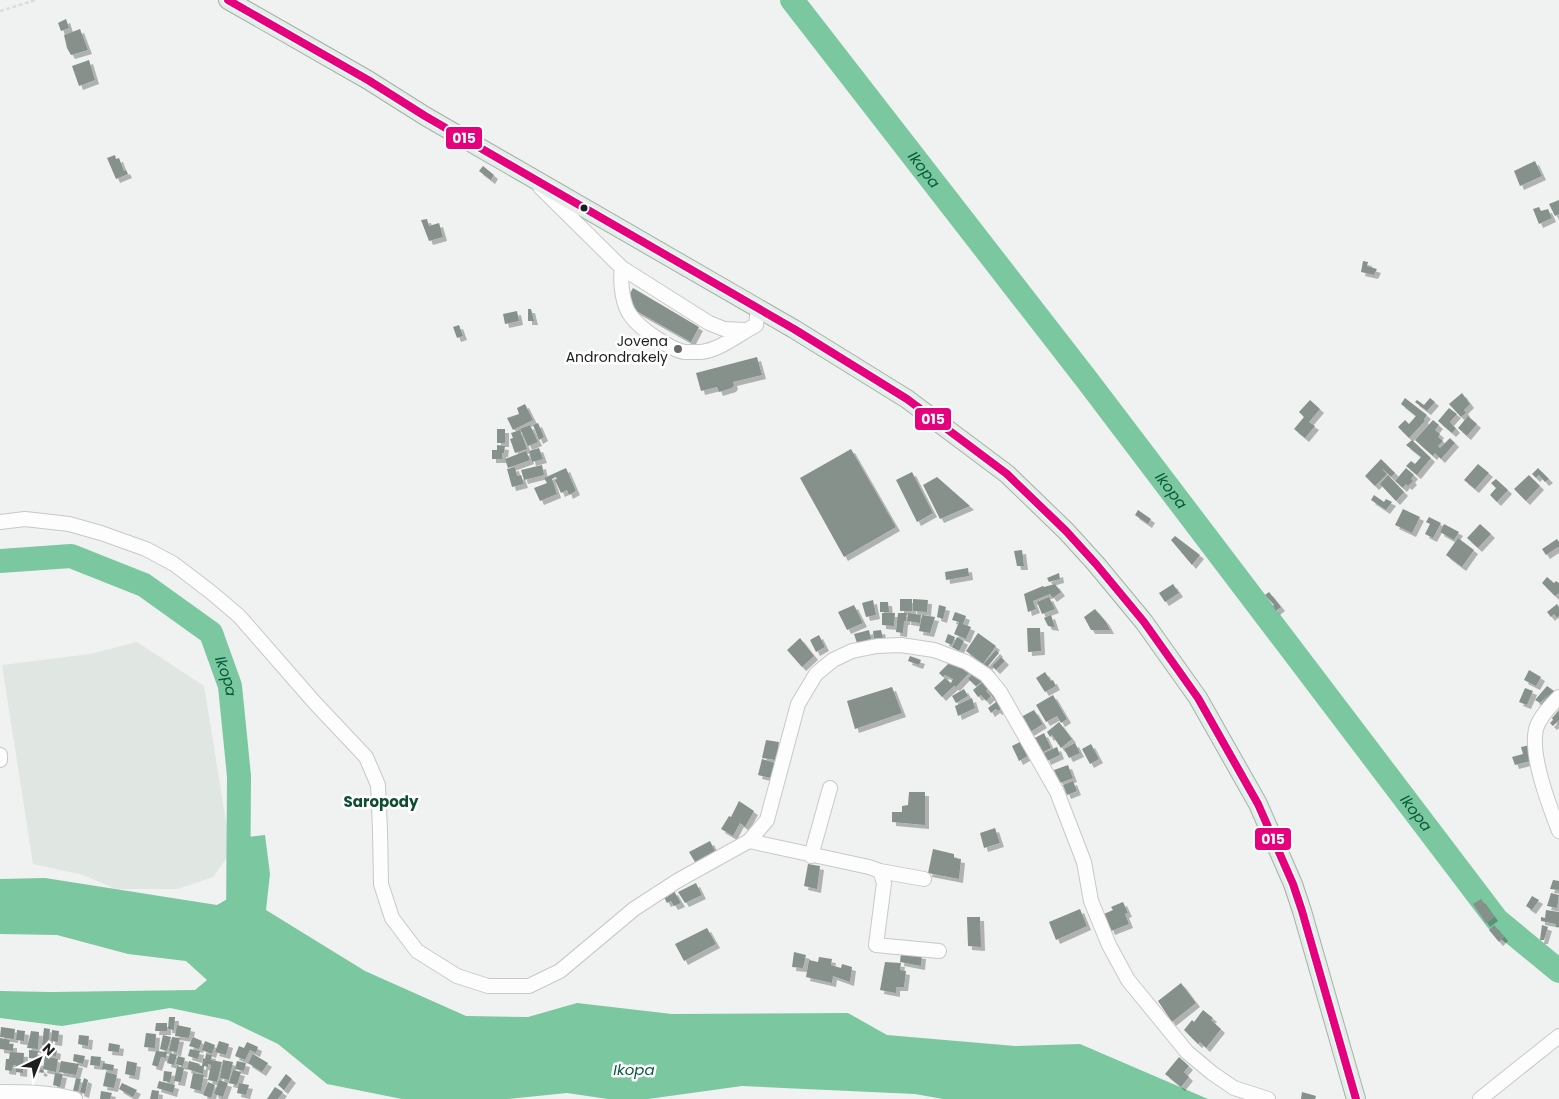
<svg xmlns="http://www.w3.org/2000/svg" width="1559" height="1099" font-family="Poppins,sans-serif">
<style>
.built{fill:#e0e6e2}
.water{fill:#7ac7a0}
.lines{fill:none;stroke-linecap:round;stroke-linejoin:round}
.river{stroke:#7ac7a0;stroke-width:24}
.building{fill:#86918b;filter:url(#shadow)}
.minor-casing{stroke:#c7c8c7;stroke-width:16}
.major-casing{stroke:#a2b2aa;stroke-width:20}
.path{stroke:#dbdcdb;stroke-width:2.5;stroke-dasharray:4 2.5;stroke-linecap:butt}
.minor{stroke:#fdfdfd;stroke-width:14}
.major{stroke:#e4ede8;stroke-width:18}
.bus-1-casing{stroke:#fff;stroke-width:11}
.bus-1{stroke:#e5007d;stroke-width:8}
.bus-dot{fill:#1d1f1e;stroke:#fff;stroke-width:2}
.poi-dot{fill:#676968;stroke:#fff;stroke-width:2}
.labels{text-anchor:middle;stroke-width:5;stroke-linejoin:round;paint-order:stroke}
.poi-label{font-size:14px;fill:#1d1f1e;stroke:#fff;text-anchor:end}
.water-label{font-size:15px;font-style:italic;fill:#065c38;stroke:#fff}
.neighbourhood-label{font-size:15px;font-weight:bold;fill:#0f4f31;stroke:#fff}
.line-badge{stroke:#fff;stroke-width:2}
.badge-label{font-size:14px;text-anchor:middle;font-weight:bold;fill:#fff}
</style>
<defs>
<filter id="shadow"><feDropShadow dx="4" dy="4" stdDeviation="0" flood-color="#0004"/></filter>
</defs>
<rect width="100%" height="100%" fill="#f0f2f1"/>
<path class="built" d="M137,642L204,686L231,852L213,877L178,889H116L83,875L33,864L2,665L90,654Z"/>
<path class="water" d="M265,835L270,874L266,910L365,971L466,1016L528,1017L577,1003L672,1014L848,1013L887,1035L1015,1046L1080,1044L1208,1099H943L915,1094L742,1086L648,1099H608L567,1093L507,1099H402L327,1084L278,1044L228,1020L170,1008L62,1026L0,1018V991L51,992L195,990L207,980L186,961L128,954L57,935L0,934V879L45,878L217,905L248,887L247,837Z"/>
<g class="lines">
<g class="river">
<path id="s1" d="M792,0L1087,380L1497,920L1559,971"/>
<path id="s2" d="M0,561L71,556L144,585L211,633L230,686L239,776L238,925"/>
</g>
</g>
<path class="building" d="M66,19L69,28L61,31L58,23Z
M80,29L88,50L71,55L67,48L64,35Z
M89,60L95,80L79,86L72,66Z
M115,155L116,159L119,158L124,171L126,170L128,174L116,179L107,158Z
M1535,161L1542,176L1520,186L1514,171Z
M483,166L494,175L491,180L479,171Z
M1559,200V214L1555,216L1549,204Z
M1539,207L1541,211L1548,209L1552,218L1539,224L1533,209Z
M427,219L429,226L439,223L443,237L429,241L421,220Z
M1363,261L1368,262L1367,266L1377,269L1374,275L1361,272Z
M633,288L699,327L691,342L624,304Z
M528,309H531L534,321H528Z
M517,311L519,321L505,324L503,314Z
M459,325L463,336L457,338L453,327Z
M757,357L762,375L733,382L734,385L732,388L719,392L717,387L701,391L696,373Z
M1462,393L1470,404L1464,410L1466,413L1461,417L1449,404Z
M1405,398L1427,415L1424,419L1425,421L1409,438L1398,427L1405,420L1409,424L1416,416L1401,404Z
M1430,398L1435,402L1427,411L1415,402L1417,400L1424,405Z
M1310,400L1320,409L1309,422L1315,426L1305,438L1294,429L1304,417L1299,412Z
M525,404L533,420L513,430L507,418L519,414L517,408Z
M1449,408L1457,414L1450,422L1456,429L1452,433L1438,421Z
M1468,416L1477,424L1467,436L1458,428Z
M1433,420L1439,425L1435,430L1440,434L1438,437L1443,441L1438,446L1440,448L1450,438L1455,443L1441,459L1435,453L1433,456L1415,440Z
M538,423L544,437L539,440L533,425Z
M530,425L538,442L528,446L520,429Z
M497,429H505V443H497Z
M520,430L527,449L515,453L510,439L513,438L511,433Z
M1412,440L1431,458L1417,475L1406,466L1411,461L1415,464L1421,457L1406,445Z
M497,445L505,446L504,453H502V459H492V450H497Z
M539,448L543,459L532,462L529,451Z
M851,449L896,527L844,557L800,478Z
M526,451L530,460L508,468L505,459Z
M1381,459L1395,473L1391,477L1383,469V470L1387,474L1375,486L1365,476Z
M1478,464L1489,473L1475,489L1464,480Z
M542,465L544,475L524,480L521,470Z
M515,467L517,476L521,475L524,484L512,487L507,469Z
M566,468L576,491L569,495L567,490L561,493L555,480L557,479L556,477L552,479L557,494L540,501L534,488L547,483L544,478Z
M1406,468L1414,475L1411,479L1413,481L1408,486L1406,484L1403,488L1395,481Z
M1538,468L1549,479L1545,482L1539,475L1536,478L1532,474Z
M912,472L933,513L917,522L896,480Z
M1388,475L1404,492L1396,501L1380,484Z
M1529,475L1540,486L1526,501L1514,489Z
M937,477L970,506L940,519L923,485Z
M1496,479L1508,490L1497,502L1490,495L1496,488L1491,483Z
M1374,495L1384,502L1386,499L1392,502L1386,510L1371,500Z
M1403,509L1420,517L1412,533L1395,525Z
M1138,510L1151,519L1148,524L1135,515Z
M1429,517L1441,523L1433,538L1425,534L1430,524L1426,522Z
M1444,524L1459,532L1454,540L1440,532Z
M1480,524L1491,534L1478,548L1467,538Z
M1175,536L1200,555L1192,565L1171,540Z
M1458,538L1474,550L1462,567L1446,555Z
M1557,539L1559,542V548L1558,547L1546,555L1542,549Z
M1022,550L1024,566H1017L1014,551Z
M968,568L969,576L946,580L945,572Z
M1059,573L1060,579L1049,582L1047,578Z
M1547,577L1554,583L1556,581L1559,583V593L1555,596L1542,583Z
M1055,584L1061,592L1053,598L1050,594L1033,601L1036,609L1028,612L1024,594L1043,586L1044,587Z
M1173,584L1179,593L1165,602L1159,593Z
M1269,592L1281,607L1276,611L1273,606L1274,605L1265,595Z
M1049,597L1055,609L1042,614L1037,602Z
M900,599H912V611H900Z
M913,599L928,600L927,612L913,611Z
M873,600L876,615L866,617L862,603Z
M880,602H888L889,612H880Z
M1557,604L1559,607V616L1557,618L1554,614L1551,617L1547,612Z
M854,605L863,623L847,630L838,612Z
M939,605L946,607L943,619L937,617Z
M1095,609L1106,622L1110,630H1091L1084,617Z
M955,612L966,616L963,624L971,627L966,639L954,634L959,622L952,620Z
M882,613H895L894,626L882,625Z
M898,613H907L906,621H904L903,633L896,632Z
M908,613L921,615L920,623L907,621Z
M922,615L935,617L930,633L919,631Z
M1051,615L1055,627L1048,626L1044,618Z
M1027,628H1040L1041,651L1028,652Z
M869,630L871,639L857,643L854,634Z
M881,630L883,638L874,640L873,631Z
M978,633L996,646L983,664L966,651Z
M948,634L955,637L952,645L945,642Z
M819,635L825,647L816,652L810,640Z
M957,637L964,641L959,651L952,647Z
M800,638L814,656L802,667L787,650Z
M996,650L999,653L988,666L991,669L988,672L981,667Z
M910,656L921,660L919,665L908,661Z
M1001,657L1005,661L996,670L992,666Z
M951,661L971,671L956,687L954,686L942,697L934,688L945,678L951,683L953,679L945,675L943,677L939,673Z
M1529,670L1541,677L1536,686L1524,680Z
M974,672L984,680L976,686L968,679Z
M1045,672L1051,681L1053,680L1056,686L1045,692L1036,678Z
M984,681L989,688L986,691L991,696L986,701L981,695L978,697L973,690Z
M1547,686L1557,693L1546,708L1541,704L1549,694L1540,703L1535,700Z
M892,687L902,713L855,729L847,701Z
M992,688L1003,707L998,711L996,709L991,713L988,708L996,702L988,691Z
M1525,688L1533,691L1527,705L1519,702Z
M964,689L968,696L956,703L952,696Z
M1053,695L1067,719L1061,723L1057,716L1046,722L1036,705Z
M972,698L975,708L958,716L955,706Z
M1034,710L1043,724L1030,732L1021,717Z
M1559,710V720L1553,726L1550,723L1553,720L1552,718Z
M1059,722L1072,739L1061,748L1052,735L1050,737L1047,732Z
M1044,733L1051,748L1041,753L1033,739Z
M766,740L779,742L776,760L762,758Z
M1024,740L1031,754L1019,761L1012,746Z
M1075,743L1080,753L1069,758L1064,749Z
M1091,744L1099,759L1090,764L1082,749Z
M1530,745L1534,760L1515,765L1512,757L1523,754L1521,747Z
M1057,747L1060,755L1047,761L1044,753Z
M762,759L775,763L771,778L758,775Z
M1068,765L1073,778L1060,783L1054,770Z
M1073,781L1077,791L1067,795L1063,785Z
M909,792H925V825L892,822V812H902V806L908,805Z
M739,801L754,811L745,827L740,823L733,836L721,829L729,816L731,817Z
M995,828L1000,843L984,848L980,833Z
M710,841L715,851L695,862L689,852Z
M933,849L954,854V858L961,859L959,879L928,873Z
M808,864L820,866L817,889L804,886Z
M1553,880L1559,881V890L1550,889Z
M696,883L702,895L685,903L678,892Z
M674,891L681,903L674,906L671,901L667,903L664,897Z
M1551,893L1559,895L1557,908L1547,906Z
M1532,896L1539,900L1532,910L1526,906Z
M1481,899L1494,917L1486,923L1473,904Z
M1123,902L1128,913L1125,914L1129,924L1111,931L1104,914L1113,910L1111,907Z
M1080,909L1087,926L1056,940L1049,922Z
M1546,910L1559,912V927H1556V924L1541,921V917L1545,918Z
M967,917H980L981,947L968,946Z
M1494,925L1504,937L1499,942L1489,930Z
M1542,925L1548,927L1544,940H1540Z
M707,928L716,944L684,961L675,944Z
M794,952L806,955L803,968L792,967Z
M901,953L922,955L921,966L900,962Z
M819,957L832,959L831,965L841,968L842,964L852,967L850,982L833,976L832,983L806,977L809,960L818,962Z
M885,962L901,963L900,970L906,971L904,987H896V993L880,990Z
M1181,983L1196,1003L1172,1022L1158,1001Z
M1203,1010L1213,1018L1211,1020L1221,1029L1206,1048L1200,1042L1198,1044L1184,1030L1192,1020L1194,1022Z
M169,1017H175L174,1030L168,1029Z
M156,1023H167V1031H155Z
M177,1025L191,1028L189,1038L175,1036Z
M1,1027L15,1029L14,1039L0,1037Z
M44,1028L50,1029L48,1046L42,1045Z
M17,1030L25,1031L24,1041L16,1040Z
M52,1030L59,1031L58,1042L51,1041Z
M31,1031L39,1032L38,1049L27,1048Z
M146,1033L156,1034L155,1048L144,1047Z
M79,1035L89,1036L88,1046L78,1044Z
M163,1035L171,1037L167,1051L160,1049Z
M172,1037L180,1038L177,1052L169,1051Z
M193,1037L202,1041L199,1049L189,1046Z
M0,1038L10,1040L9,1044H13V1051L0,1049Z
M205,1041L215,1045L212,1054L202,1050Z
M219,1041L229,1044L226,1055L215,1052Z
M247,1042L258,1047L256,1053L250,1050L245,1060L235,1056L239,1046L244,1048Z
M109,1043L120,1045L119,1052L108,1051Z
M47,1047L57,1050L56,1056L46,1054Z
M190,1049L200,1051L198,1059L188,1056Z
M29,1050L38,1051L37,1059L29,1058Z
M156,1051L167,1052L166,1058L161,1057L158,1067L152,1065Z
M10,1052L24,1053L23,1073L16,1072V1065H13L12,1071L5,1070L6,1059H9Z
M170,1053L177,1055L174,1065L167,1063Z
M74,1054L85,1056L83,1064L73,1061Z
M206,1054L212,1055L211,1060L222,1062L217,1082L208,1080L211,1065L208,1064V1067L204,1066L203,1074L187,1069L189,1061L200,1064L199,1065L202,1066L203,1058L205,1059Z
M253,1054L268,1063L262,1072L248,1063Z
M45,1056L58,1059L56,1072L43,1069Z
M91,1056L101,1057L100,1066L90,1065Z
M178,1056L185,1058L183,1066L176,1064Z
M1179,1057L1189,1066L1184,1072L1189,1077L1181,1087L1165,1074Z
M223,1060L233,1062L229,1080L220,1078Z
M27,1061L40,1062V1068L44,1071L42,1073L39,1071L41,1069L27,1068Z
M61,1061L79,1064L76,1075L59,1072Z
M127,1061L137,1063L135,1076L125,1074Z
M237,1061L246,1063L244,1071L235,1069Z
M103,1063L114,1065L113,1071L102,1069Z
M177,1066L184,1068L181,1082L174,1081Z
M233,1070L241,1072L237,1085L229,1083Z
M164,1071L172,1072L170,1082L163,1081Z
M106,1072L117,1075L114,1088L103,1086Z
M55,1073L63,1074L60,1087L53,1085Z
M193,1073L204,1075L201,1091L190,1088Z
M286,1074L292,1079L284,1090L278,1085Z
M76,1078L81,1079L78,1092L73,1091Z
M84,1078L88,1080L85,1094L80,1092Z
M219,1080L228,1083L223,1097L214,1094Z
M159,1081L175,1085L173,1093L157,1088Z
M208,1082L215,1085L211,1098L203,1095Z
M122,1083L137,1090L133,1097L119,1089Z
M239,1083L249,1085L246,1095L237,1093Z
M275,1087L283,1092L278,1099H267Z
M152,1090L159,1091L158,1099H150Z
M101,1091L112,1093L110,1099H100Z
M1302,1092L1316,1096L1315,1099H1301Z"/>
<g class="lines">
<g class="minor-casing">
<path id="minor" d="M540,187L622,268C620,281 622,305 631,316C639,328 671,350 685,352C690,352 696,352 701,352C720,350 739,334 756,325L758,308
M622,268L709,323L724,329L746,330
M0,522L25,519L69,524L101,533L146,549L174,564L212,593L239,616L315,703L366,757L378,785L380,830L381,884L392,918L417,951L457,976L488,986H529L560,971L634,909L677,881L749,841L767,820L798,704L816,674L833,660L852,651L877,646L901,645L934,650L966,662L986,675L1000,692L1057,792L1084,862L1091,901L1109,945L1128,980L1187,1052L1212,1073L1234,1088L1268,1099
M1559,697C1551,705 1539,718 1536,729C1530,756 1549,805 1559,831
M0,755V760
M749,841L869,867L880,871L884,883L876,945L939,951
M811,856L830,788
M880,871L924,879
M0,1092C25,1092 51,1092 75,1099
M1480,1099L1559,1036"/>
</g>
<g class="major-casing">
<path id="major" d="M228,0L368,80L425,116L794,329L907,399L1007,474L1066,531L1096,564L1144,622L1198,698L1258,804L1293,884L1302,911L1356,1099"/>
</g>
<path class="path" d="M0,11L36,0"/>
<use href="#minor" class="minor"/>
<use href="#major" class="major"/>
<g class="bus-1-casing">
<path id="bus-1" d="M228,0L368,80L425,116L794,329L907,399L1007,474L1066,531L1096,564L1144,622L1198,698L1258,804L1293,884L1302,911L1356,1099"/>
</g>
<use href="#bus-1" class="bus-1"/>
</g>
<circle class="bus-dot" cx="584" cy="208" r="4.5"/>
<circle class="poi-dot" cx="678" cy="349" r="5"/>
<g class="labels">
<g class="poi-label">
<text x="668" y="346">Jovena<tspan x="668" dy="16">Androndrakely</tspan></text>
</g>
<g class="water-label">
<text dy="5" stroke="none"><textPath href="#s1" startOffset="215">Ikopa</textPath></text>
<text dy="5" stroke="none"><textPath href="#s1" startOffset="620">Ikopa</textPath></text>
<text dy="5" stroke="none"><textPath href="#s2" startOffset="278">Ikopa</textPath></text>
<text dy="5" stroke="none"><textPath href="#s1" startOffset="1025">Ikopa</textPath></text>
<text x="634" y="1075">Ikopa</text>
</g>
<g class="neighbourhood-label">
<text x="381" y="807">Saropody</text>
</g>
</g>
<g class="line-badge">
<rect x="445" y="126" width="38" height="24" rx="5" fill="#e5007d"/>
<rect x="914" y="407" width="38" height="24" rx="5" fill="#e5007d"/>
<rect x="1254" y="827" width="38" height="24" rx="5" fill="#e5007d"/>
</g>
<g class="badge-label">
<text x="464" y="143">015</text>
<text x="933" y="424">015</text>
<text x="1273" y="844">015</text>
</g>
<g transform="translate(40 1059) rotate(43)" stroke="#ffffff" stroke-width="4" paint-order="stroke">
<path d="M0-4L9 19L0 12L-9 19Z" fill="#1d1f1e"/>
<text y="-8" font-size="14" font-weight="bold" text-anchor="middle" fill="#1d1f1e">N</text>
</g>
</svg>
